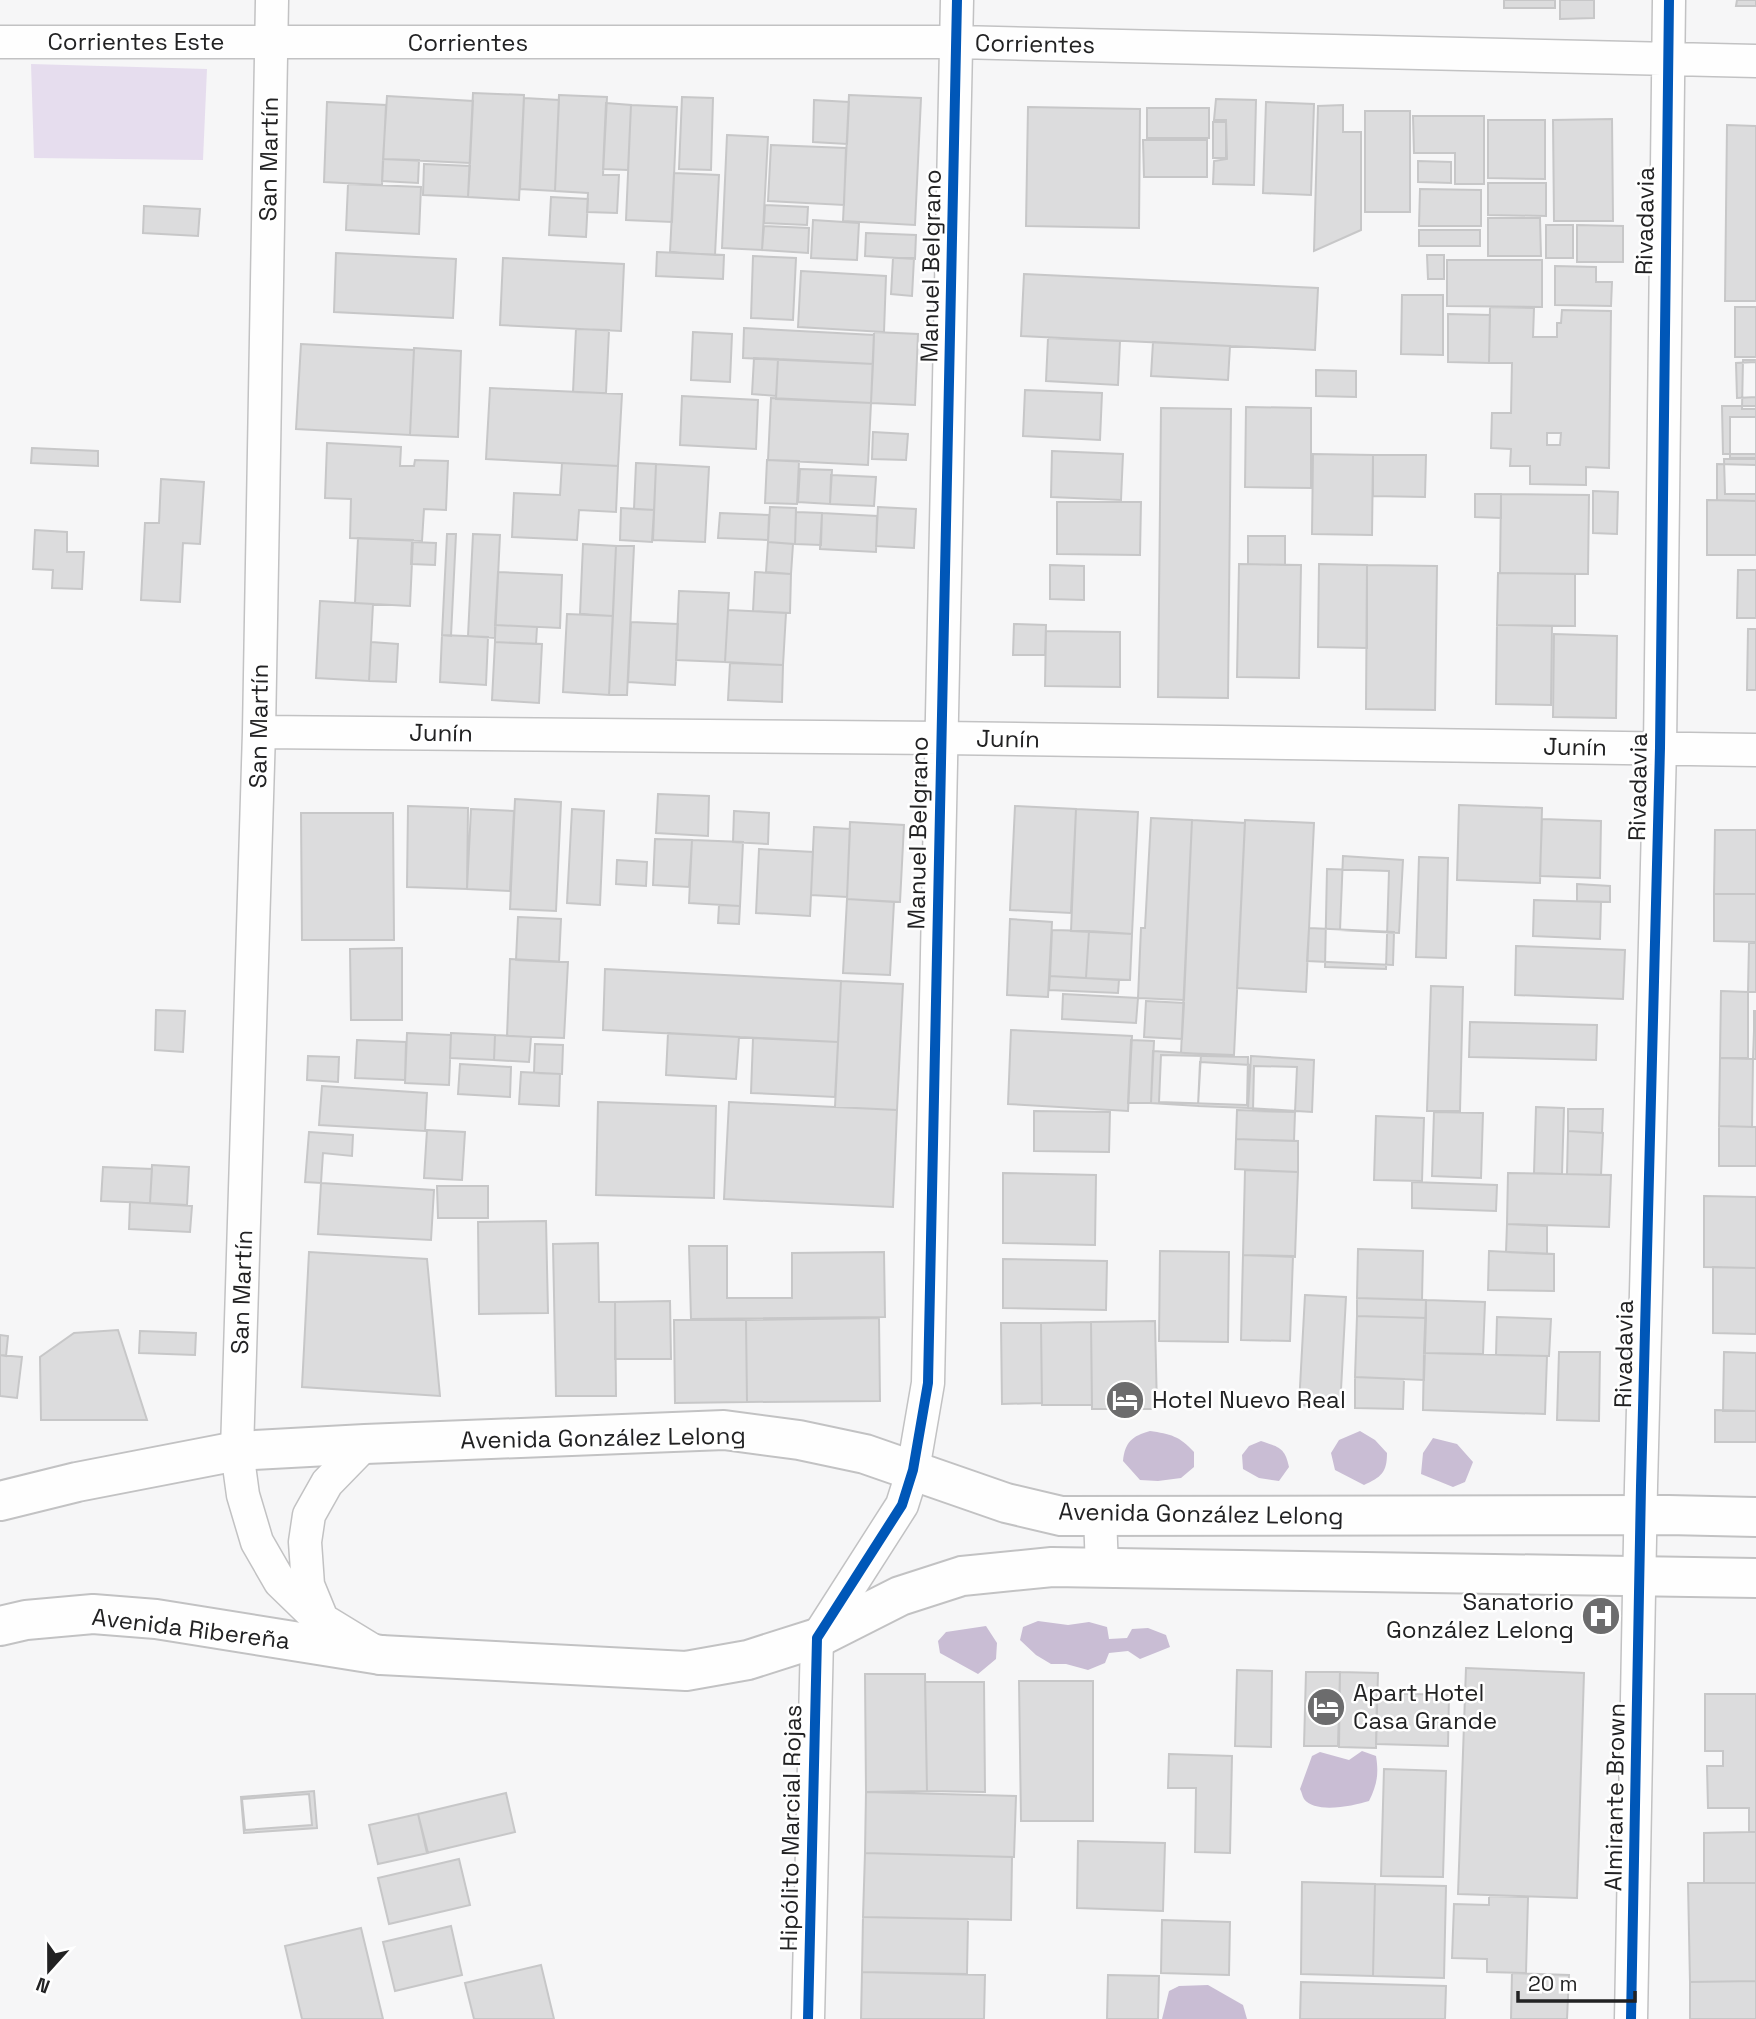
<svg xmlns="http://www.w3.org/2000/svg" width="1756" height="2019" font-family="'Space Grotesk',sans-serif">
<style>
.green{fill:#e6ddee}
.water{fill:#c9bdd4}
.building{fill:#dcdcdd;stroke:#c7c7c8;stroke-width:2;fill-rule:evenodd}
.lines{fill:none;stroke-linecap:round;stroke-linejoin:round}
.street-casing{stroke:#c2c2c3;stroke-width:35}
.secondary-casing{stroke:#c2c2c3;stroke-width:42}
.primary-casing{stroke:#c2c2c3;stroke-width:42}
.street{stroke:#fefefe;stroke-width:32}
.secondary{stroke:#fefefe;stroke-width:38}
.primary{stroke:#fefefe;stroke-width:38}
.cycleway-casing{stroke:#fff;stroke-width:15}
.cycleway{stroke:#0057b8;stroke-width:10}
.labels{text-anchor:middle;stroke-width:5;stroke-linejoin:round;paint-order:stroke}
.street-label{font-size:24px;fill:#222223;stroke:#fff}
.poi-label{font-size:24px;fill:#222223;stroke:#fff;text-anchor:start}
</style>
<rect width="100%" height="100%" fill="#f6f6f7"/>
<path class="green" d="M31,64L207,69L203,160L34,158Z"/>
<path class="water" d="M1150,1431C1170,1434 1180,1436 1194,1452V1467L1181,1478L1158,1481L1140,1480L1123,1461C1125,1442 1132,1436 1150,1431Z
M1360,1431L1375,1440L1387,1453C1387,1473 1381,1477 1364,1485L1335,1470L1331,1453L1339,1440Z
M1433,1438L1457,1444L1473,1462L1465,1482L1453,1487L1421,1474L1423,1453Z
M1261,1441C1278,1447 1285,1447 1289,1467L1279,1481L1259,1478L1243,1469L1242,1455L1249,1446Z
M1038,1621L1068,1625L1089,1622L1107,1627L1109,1639L1127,1638L1132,1629L1148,1628L1166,1635L1170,1647L1140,1659L1128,1651L1109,1653L1105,1663L1088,1670L1066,1664H1051L1036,1655L1020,1640L1023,1627Z
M986,1626L997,1643L996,1659L978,1674L940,1653L938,1641L946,1632Z
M1362,1751L1376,1756C1379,1774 1377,1785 1369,1801C1353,1806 1315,1814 1304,1799C1302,1796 1302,1792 1300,1789L1312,1756L1320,1752L1349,1760Z
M1208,1985L1243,2005L1247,2019H1162L1169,1991L1179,1986Z"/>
<path class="building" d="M1504,0H1555V8H1504Z
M1560,0H1594V18L1560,19Z
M1737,0H1756V6H1736Z
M473,93L524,95L519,200L468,197Z
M559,95L607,97L603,175H619L617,213L587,212L588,193L555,191Z
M849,95L921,98L915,225L843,221Z
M387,96L473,101L470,163L383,159Z
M682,97L713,98L711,170L679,169Z
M524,98L559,100L555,191L520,189Z
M1216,99L1256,100L1254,185L1213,184L1214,161L1227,159L1226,120H1214Z
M814,100L849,102L847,144L813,142Z
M327,102L386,105L382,185L324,182Z
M1266,102L1314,104L1311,195L1263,193Z
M606,103L631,105L628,170L603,169Z
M631,105L677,107L672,222L626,220Z
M1343,105V132H1361V230L1314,251L1318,106Z
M1028,107L1140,109L1139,228L1026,226Z
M1147,108H1209V138H1147Z
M1365,111H1410V212H1365Z
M1413,116H1484V184H1455V153H1414Z
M1612,119L1613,221H1554L1553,120Z
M1488,120H1545V179L1488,178Z
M1213,122H1226V158H1213Z
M1727,125L1756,126V301H1725Z
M727,135L768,137L762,250L722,248Z
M1143,140H1207V177H1144Z
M771,145L846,148L844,205L768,201Z
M383,159L419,160L418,183L382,181Z
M1418,161L1451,162V183L1418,182Z
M424,164L470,166L468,197L423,195Z
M674,173L719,175L715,255L670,252Z
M1488,183H1546V216L1488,215Z
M348,184L421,187L419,234L346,230Z
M1420,189L1481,190V226H1419Z
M551,197L588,199L586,237L549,235Z
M765,205L808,207L807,225L764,223Z
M144,206L200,209L198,236L143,233Z
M1488,218H1540L1541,256H1488Z
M813,220L859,223L857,260L811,258Z
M1546,225H1573V258H1546Z
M1577,225L1623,226V262H1577Z
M764,226L809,228L808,253L762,250Z
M1419,230H1480V246H1419Z
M866,233L916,235L915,259L865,256Z
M657,252L724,255L723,279L656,276Z
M336,253L456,259L453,318L334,312Z
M1427,255H1444V279H1428Z
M753,256L796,258L793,320L751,318Z
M503,258L624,264L621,331L500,325Z
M893,258H914L912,296L891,294Z
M1447,260H1542V307L1447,306Z
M1555,266L1596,267V282H1612L1611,306L1555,305Z
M801,271L886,276L884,332L798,327Z
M1024,274L1318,288L1315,350L1021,336Z
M1402,295H1443V355L1401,354Z
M1490,307L1534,308L1533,337H1557V323H1561L1562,310L1611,311L1609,468L1586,467V485L1530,484V466H1510L1511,449L1491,448L1492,413H1511L1512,363H1489ZM1547,433H1561L1560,445H1547Z
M1735,307H1756V357H1735Z
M1448,314L1490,315L1489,363L1448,362Z
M744,328L874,335L873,364L743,358Z
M576,329L609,330L606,393L573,392Z
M693,332L732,334L730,382L691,380Z
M874,332L918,334L915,405L871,403Z
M1048,338L1120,341L1118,385L1046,381Z
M1153,342L1230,346L1228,380L1151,376Z
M301,344L414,350L410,435L296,429Z
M414,348L461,351L458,437L410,435Z
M754,358L778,359L776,396L752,394Z
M778,359L873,364L871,403L776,399Z
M1743,360H1756V409H1742Z
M1756,362V397L1737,398L1736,363Z
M1316,370L1356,371V397L1316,396Z
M490,388L622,394L618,466L486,459Z
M1025,390L1102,393L1100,440L1023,436Z
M682,396L758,400L756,449L680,445Z
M771,398L871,403L868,465L768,460Z
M1722,406H1756V454H1723Z
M1246,407L1311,408V488L1245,487Z
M1161,408L1231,409L1228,698L1158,697Z
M1730,417H1756V458H1730Z
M873,432L908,434L906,460L872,459Z
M327,443L401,447L400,466H414L415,460L448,461L446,510L424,509L422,541L350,538L351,499L325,498Z
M32,448L98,451V466L31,463Z
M1052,451L1123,454L1121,500L1051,497Z
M1313,454L1373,455L1372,535L1312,534Z
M1373,455H1426L1425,497L1373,496Z
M1724,459H1756V494H1725Z
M767,460L799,461L797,504L765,503Z
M562,463L618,466L616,512L579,510L577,540L512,537L514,493L560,495Z
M636,463L656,464L654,510L634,509Z
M656,464L709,467L705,542L653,540Z
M1717,464L1756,465V501L1717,500Z
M800,469L832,470L830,504L798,502Z
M831,475L876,477L874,506L830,504Z
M161,479L204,482L200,544L183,543L180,602L141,600L145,523H159Z
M1593,491L1618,492L1617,534L1593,533Z
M1475,494H1501V518L1475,517Z
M1501,494L1589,495L1588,574L1500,573Z
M1707,500L1756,501V555H1707Z
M1057,502H1141L1140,555L1057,554Z
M770,507L796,508L795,544L768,542Z
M878,507L916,509L914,548L876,546Z
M621,508L654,510L652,542L620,540Z
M796,512L822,513L821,545L795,544Z
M720,513L769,515L768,540L718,538Z
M822,513L877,516L876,552L820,549Z
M35,530L67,532V552H84L82,589L52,588L53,570L33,569Z
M447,534H456L451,636L442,635Z
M473,534L500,535L495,638L468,636Z
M1248,536H1285V565L1248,564Z
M358,538L413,540L410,606L355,603Z
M412,542L436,543L435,565L411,564Z
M768,542L793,544L791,574L766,572Z
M583,544L616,546L613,616L580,614Z
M616,546H634L627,695H609Z
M1239,564L1301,565L1299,678L1237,677Z
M1319,564L1367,565V648L1318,647Z
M1050,565L1084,566V600L1050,599Z
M1367,565L1437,566L1435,710L1366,709Z
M1738,570H1756V618H1737Z
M498,572L562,575L560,628L495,625Z
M755,572L791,574L790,613L753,611Z
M1498,573L1575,574V626L1497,625Z
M679,591L729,593L725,662L676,660Z
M320,601L373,604L369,681L316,678Z
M728,610L786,613L783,665L725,662Z
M567,614L613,616L609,695L563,692Z
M631,622L678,624L675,685L628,682Z
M1014,624L1046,625L1045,655H1013Z
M495,625L537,627L536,644L495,642Z
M1497,625L1552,626L1551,705L1496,704Z
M1748,629H1756V690H1747Z
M1046,631L1120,632V687L1045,686Z
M1554,634L1617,636L1616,718L1553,717Z
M442,635L488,637L486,685L440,682Z
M371,642L398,644L396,682L369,681Z
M495,642L542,644L539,703L492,700Z
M730,663L783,665L782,702L728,700Z
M658,794L709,796L708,836L656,833Z
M515,799L561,802L556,911L510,909Z
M1459,805L1542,808L1540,883L1457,880Z
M408,806L468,808L467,889L407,887Z
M1015,806L1076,809L1071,913L1010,910Z
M471,809L514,811L510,891L467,889Z
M572,809L604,811L600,905L567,903Z
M1076,809L1138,812L1132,934L1071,931Z
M734,811L769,813L768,844L733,842Z
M301,813H393L394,940H302Z
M1151,818L1192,820L1184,1000L1138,998L1141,928H1145Z
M1542,819L1601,821L1600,878L1540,876Z
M1192,820L1245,823L1234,1055L1181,1053Z
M1245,820L1314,823L1306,992L1237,988Z
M850,822L904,825L900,902L847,899Z
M814,827L850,829L847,897L811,895Z
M1715,830H1756V894H1714Z
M655,839L692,840L689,887L653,885Z
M692,840L743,842L740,906L689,903Z
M759,849L813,852L810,916L756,913Z
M1343,856L1403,860L1399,933L1340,930Z
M1419,857L1448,858L1446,958L1416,957Z
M617,860L647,862L646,886L616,884Z
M1327,869L1389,871L1386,969L1325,967Z
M1577,884L1610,886V902L1577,901Z
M1714,894H1756V942L1714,941Z
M847,899L894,902L890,975L843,973Z
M1534,900L1601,902L1600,939L1533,936Z
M719,905L740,906L739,924L718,923Z
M518,917L561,919L559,962L516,960Z
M1010,919L1052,922L1048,997L1007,995Z
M1309,928L1394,932L1393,965L1307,961Z
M1052,930L1089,931L1086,978L1050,976Z
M1089,931L1132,934L1130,980L1086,978Z
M1749,943H1756V992H1748Z
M1516,946L1625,950L1623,999L1515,995Z
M402,948V1020H351L350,949Z
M510,959L568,962L564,1038L507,1036Z
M605,969L841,981L838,1042L603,1030Z
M1050,976L1119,980L1118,993L1049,990Z
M841,981L903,984L897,1110L835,1107Z
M1431,986L1463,987L1460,1111H1427Z
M1721,991L1748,992V1058H1720Z
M1063,994L1138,998L1136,1023L1062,1019Z
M1146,1001L1184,1003L1182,1039L1144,1037Z
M156,1010L185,1011L183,1052L155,1050Z
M1754,1011H1756V1031H1754Z
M1470,1022L1597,1025L1596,1060L1469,1057Z
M1011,1030L1132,1036L1128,1111L1008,1104Z
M1754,1031H1756V1059H1753Z
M407,1033L451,1035L449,1085L405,1083Z
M451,1033L495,1035L494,1060L450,1058Z
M668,1033L739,1037L736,1079L666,1075Z
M495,1035L531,1037L529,1062L494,1060Z
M753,1038L838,1042L835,1097L751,1093Z
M357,1040L406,1042L405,1080L355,1078Z
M1131,1040L1154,1041L1151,1103H1128Z
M535,1044L563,1045L562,1074L534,1073Z
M1153,1051L1201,1054L1198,1106L1151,1103Z
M1161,1055L1248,1057L1247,1105L1159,1102Z
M308,1056L339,1057L338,1082L307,1080Z
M1251,1056L1314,1060L1312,1112L1248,1108Z
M1720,1058L1753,1059L1752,1127L1719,1126Z
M1200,1062L1250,1065L1248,1108L1198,1106Z
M460,1064L511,1067L510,1097L458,1094Z
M1254,1066L1297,1067L1295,1112L1253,1111Z
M521,1072L560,1074L559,1106L519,1104Z
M322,1086L427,1093L425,1131L319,1125Z
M598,1102L716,1106L714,1198L596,1195Z
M729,1102L897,1110L893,1207L724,1199Z
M1536,1107L1564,1108L1562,1174L1534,1173Z
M1568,1109H1603L1602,1133L1568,1131Z
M1237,1110L1295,1112L1294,1141L1236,1139Z
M1034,1111L1110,1112L1109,1152L1034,1151Z
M1434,1112L1483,1113L1481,1178L1432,1176Z
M1376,1116L1424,1118L1422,1181L1374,1180Z
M1719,1126L1756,1127V1166H1719Z
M427,1130L465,1132L462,1180L424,1178Z
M1568,1131L1603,1133L1601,1175L1567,1174Z
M309,1132L353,1135L352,1156L323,1153L321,1183L305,1182Z
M1236,1139L1298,1141V1172L1235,1169Z
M152,1165L189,1167L187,1205L150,1203Z
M103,1167L152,1169L150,1203L101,1201Z
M1245,1170L1298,1172L1295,1257L1243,1255Z
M1003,1173L1096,1175L1095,1245L1003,1243Z
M1508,1173L1611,1175L1609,1227L1507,1224Z
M1412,1182L1497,1185L1496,1211L1412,1208Z
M321,1183L434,1190L431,1240L318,1234Z
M437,1186H488V1218H438Z
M1704,1196L1756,1197V1268L1704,1267Z
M130,1202L192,1206L190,1232L129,1229Z
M546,1221L548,1313L479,1314L478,1222Z
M1507,1224L1547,1226V1254L1506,1252Z
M598,1243L599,1302H615L616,1396H556L553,1244Z
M689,1246H727V1298H792V1253L884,1252L885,1317L691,1319Z
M1358,1249L1423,1251L1422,1300L1357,1298Z
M1160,1251L1229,1252L1228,1342L1159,1341Z
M1489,1251L1554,1254V1291L1488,1290Z
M309,1252L427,1259L440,1396L302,1387Z
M1243,1255L1293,1256L1290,1341L1241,1340Z
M1003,1259L1107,1261L1106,1310L1003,1308Z
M1713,1267L1756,1268V1334L1713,1333Z
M1305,1295L1346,1297L1340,1408L1299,1405Z
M1357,1298L1426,1300V1318L1357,1316Z
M1426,1300L1485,1302L1483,1354L1424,1353Z
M670,1301L671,1359H615V1302Z
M1357,1316L1426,1318L1424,1380L1355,1377Z
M1497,1317L1551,1319L1549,1356L1496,1355Z
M879,1318L880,1401L747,1402L746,1320Z
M674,1320H746L747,1402L675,1403Z
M1155,1321L1157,1409H1092L1091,1322Z
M1091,1322L1092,1405H1042L1041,1323Z
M1001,1323H1041L1042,1403L1002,1404Z
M118,1330L147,1420H41L40,1357L74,1333Z
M140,1331L196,1333L195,1355L139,1353Z
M0,1335L8,1336L6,1356L0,1355Z
M1559,1352H1600L1599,1421L1557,1420Z
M1724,1352L1756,1353V1411H1723Z
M1424,1353L1547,1356L1545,1414L1423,1410Z
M0,1355L22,1357L17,1398L0,1396Z
M1355,1377L1404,1379L1403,1409L1355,1408Z
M1715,1410L1756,1411V1442H1715Z
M1466,1668L1584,1673L1577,1898L1458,1894Z
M1237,1670L1272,1671L1271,1747L1235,1746Z
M1306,1672H1340L1338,1746H1304Z
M1340,1672L1378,1673L1376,1748L1339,1747Z
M865,1674H925L927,1791L866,1792Z
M1019,1681H1093V1821H1021Z
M925,1682H984L985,1792L927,1791Z
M1377,1693L1449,1695L1448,1746L1376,1744Z
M1705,1694H1756V1832H1749V1808H1708L1707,1766H1723V1751H1705Z
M1169,1754L1232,1756L1230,1853L1195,1852L1196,1788H1168Z
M1384,1769L1446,1771L1443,1877L1381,1876Z
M314,1791L317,1828L244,1833L241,1797Z
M866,1792L1016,1796L1014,1857L865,1853Z
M506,1793L515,1832L427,1853L418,1814Z
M309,1794L312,1825L245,1830L242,1799Z
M418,1814L428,1853L378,1864L369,1825Z
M1749,1832H1756V1883H1704V1833Z
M1078,1841L1165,1843L1163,1911L1077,1908Z
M865,1853L1012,1857L1011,1920L863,1917Z
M459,1859L470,1905L389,1924L378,1878Z
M1302,1882L1375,1884L1373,1976L1301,1974Z
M1688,1883H1756V1981L1690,1982Z
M1375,1884L1446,1886L1444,1978L1373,1976Z
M1489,1896L1528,1897L1526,1973L1487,1972V1959L1452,1958L1454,1904L1489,1905Z
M863,1917L968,1919L967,1974L862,1972Z
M1162,1920L1230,1922L1229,1975L1161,1973Z
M451,1926L462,1975L395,1991L383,1942Z
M361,1928L383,2019H302L285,1946Z
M541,1965L554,2019H474L465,1983Z
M862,1972L985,1975L984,2019H861Z
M1512,1973L1569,1975L1567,2019H1511Z
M1108,1975L1159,1976L1158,2019H1107Z
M1756,1981V2019H1690V1982Z
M1301,1982L1446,1986L1445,2019H1300Z"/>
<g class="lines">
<g class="street-casing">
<path id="street" d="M272,0L259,732L237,1451L243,1495L257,1542L280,1582L313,1614L372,1650
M0,42H957L1756,61
M259,732L942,738L1756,750
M1100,1516L1102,1568
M322,1619L308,1585L305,1542L309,1515L327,1483L365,1444
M808,2019L817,1638L902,1505L913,1470L928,1383L957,0
M1631,2019L1641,1486L1660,748L1669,0"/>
</g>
<g class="secondary-casing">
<path id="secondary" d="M237,1451L365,1444L724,1430L799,1440L865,1454L1006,1503L1061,1516L1668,1515L1756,1517
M381,1655L686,1671L748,1660L817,1638L900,1596L962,1576L1052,1567L1756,1578"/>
</g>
<g class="primary-casing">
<path id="primary" d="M0,1501L77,1482L237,1451
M0,1626L26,1620L93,1614L156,1619L381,1655"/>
</g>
<use href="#street" class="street"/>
<use href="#secondary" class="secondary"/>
<use href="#primary" class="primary"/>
<g class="cycleway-casing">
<path id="cycleway" d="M808,2019L817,1638L902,1505L913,1470L928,1383L957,0
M1631,2019L1641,1486L1660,748L1669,0"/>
</g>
<use href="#cycleway" class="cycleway"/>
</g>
<defs>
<g id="hotel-disc" transform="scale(2.0125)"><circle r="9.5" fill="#6c6c6d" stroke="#fff"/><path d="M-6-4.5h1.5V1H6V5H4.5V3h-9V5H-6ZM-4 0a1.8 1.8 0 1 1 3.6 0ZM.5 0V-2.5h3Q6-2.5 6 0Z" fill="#fff"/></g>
<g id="hospital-disc" transform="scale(2.0125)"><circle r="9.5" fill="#6c6c6d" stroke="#fff"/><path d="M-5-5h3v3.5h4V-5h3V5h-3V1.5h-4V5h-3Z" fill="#fff"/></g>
</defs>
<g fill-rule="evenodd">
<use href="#hotel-disc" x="1125" y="1400"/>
<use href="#hospital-disc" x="1601" y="1616"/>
<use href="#hotel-disc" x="1326" y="1707"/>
</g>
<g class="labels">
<g class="street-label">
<text x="136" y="50">Corrientes Este</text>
<text x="468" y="51">Corrientes</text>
<text transform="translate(1035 44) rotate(1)" y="8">Corrientes</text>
<text transform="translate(269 159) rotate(-89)" y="8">San Martín</text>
<text transform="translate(1645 221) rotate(-89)" y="8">Rivadavia</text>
<text transform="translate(931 266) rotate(-89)" y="8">Manuel Belgrano</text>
<text transform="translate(259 726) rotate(-89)" y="8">San Martín</text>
<text transform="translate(441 733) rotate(1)" y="8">Junín</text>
<text transform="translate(1008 739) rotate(1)" y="8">Junín</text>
<text transform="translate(1575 747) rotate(1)" y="8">Junín</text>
<text transform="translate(1638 787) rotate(-89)" y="8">Rivadavia</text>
<text transform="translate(918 833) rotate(-89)" y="8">Manuel Belgrano</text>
<text transform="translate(242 1292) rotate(-88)" y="8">San Martín</text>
<text transform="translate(1624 1354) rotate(-89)" y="8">Rivadavia</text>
<text transform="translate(603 1438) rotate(-1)" y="8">Avenida González Lelong</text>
<text transform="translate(1201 1514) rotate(1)" y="8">Avenida González Lelong</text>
<text transform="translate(191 1629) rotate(7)" y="8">Avenida Ribereña</text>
<text transform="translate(1615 1797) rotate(-89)" y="8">Almirante Brown</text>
<text transform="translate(791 1828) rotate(-89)" y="8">Hipólito Marcial Rojas</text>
</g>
<g class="poi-label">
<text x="1152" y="1408">Hotel Nuevo Real</text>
<text x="1574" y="1610" text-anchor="end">Sanatorio<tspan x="1574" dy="28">González Lelong</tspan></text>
<text x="1353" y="1701">Apart Hotel<tspan x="1353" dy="28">Casa Grande</tspan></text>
</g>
</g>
<g transform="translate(49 1970) rotate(201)" stroke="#ffffff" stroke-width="5" paint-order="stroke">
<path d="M0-5L12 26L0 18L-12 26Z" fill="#222223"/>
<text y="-10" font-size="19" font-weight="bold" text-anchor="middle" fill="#222223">N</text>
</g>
<path d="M1518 1991v10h117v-10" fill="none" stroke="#222223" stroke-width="3.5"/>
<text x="1528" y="1991" font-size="21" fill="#222223" stroke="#ffffff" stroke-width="5" paint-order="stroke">20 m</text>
</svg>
